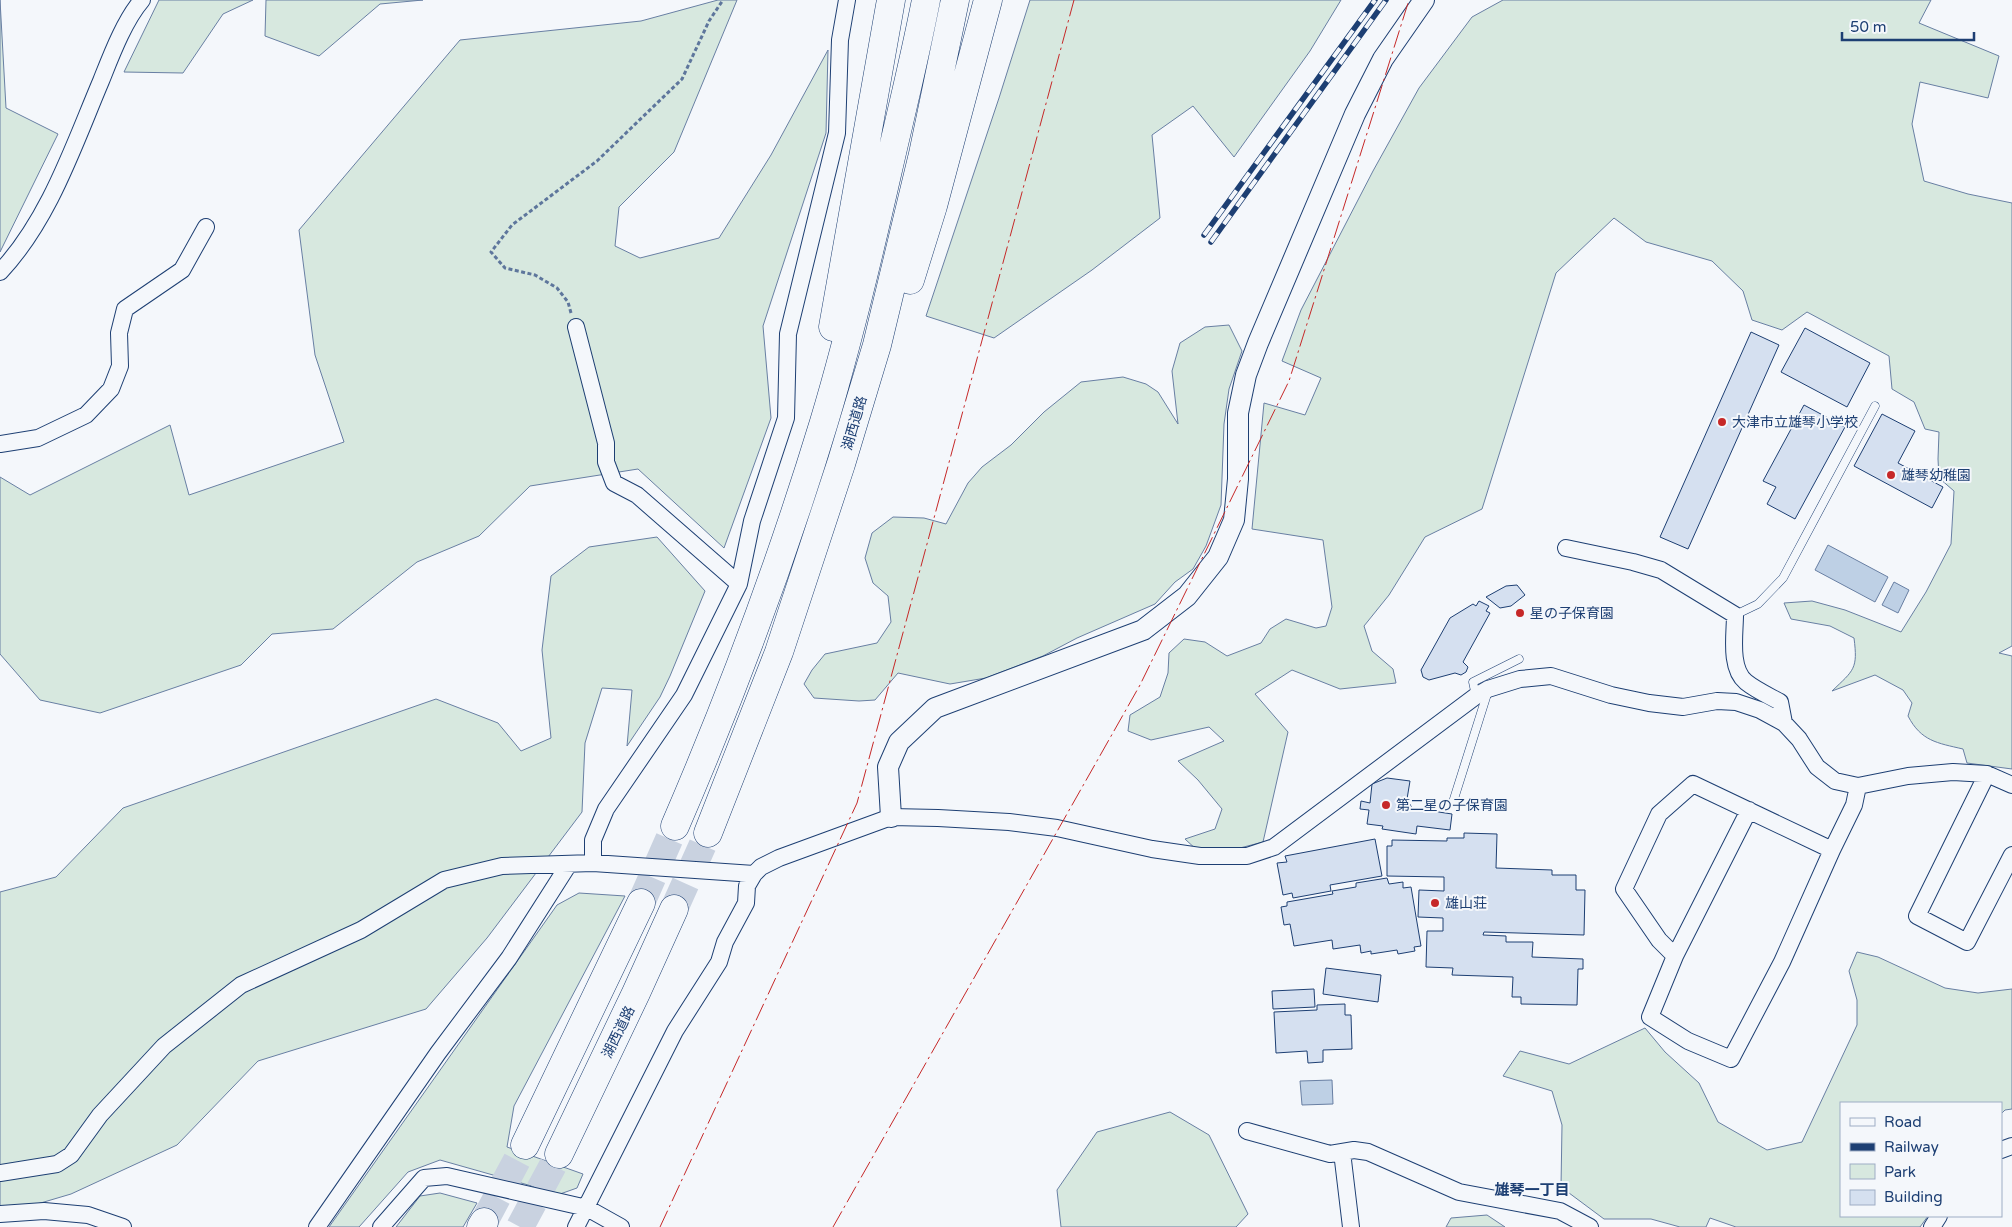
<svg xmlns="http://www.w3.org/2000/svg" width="2012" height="1227" font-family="'Varela Round','Noto Sans JP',sans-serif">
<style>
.green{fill:#d7e8df;stroke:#687fa3}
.water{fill:#bed0e5;stroke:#687fa3}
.building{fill:#d5e0f0;stroke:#1d3f73}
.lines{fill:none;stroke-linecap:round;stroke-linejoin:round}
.motorway-tunnel{stroke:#c9d2e0;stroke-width:28;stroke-dasharray:28 14;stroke-linecap:butt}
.service-casing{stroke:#1d3f73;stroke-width:9}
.minor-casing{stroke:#1d3f73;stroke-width:18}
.tertiary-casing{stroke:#1d3f73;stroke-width:22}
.motorway-casing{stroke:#1d3f73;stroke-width:29}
.path{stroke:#5e769c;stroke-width:3;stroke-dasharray:4 2.5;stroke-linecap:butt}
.service{stroke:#f4f7fb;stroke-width:8}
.minor{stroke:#f4f7fb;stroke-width:16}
.tertiary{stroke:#f4f7fb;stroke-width:20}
.motorway{stroke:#f4f7fb;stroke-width:28}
.rail-casing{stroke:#1d3f73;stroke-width:5.5}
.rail{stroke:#f4f7fb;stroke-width:4;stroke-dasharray:11;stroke-linecap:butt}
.power{stroke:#c62828;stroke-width:1;stroke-dasharray:18 4 2.5 4;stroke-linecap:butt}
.poi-dot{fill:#c62828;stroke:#f4f7fb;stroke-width:2}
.labels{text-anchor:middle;stroke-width:4;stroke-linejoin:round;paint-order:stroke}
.poi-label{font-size:14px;fill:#1d3f73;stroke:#f4f7fb;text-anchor:start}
.street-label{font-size:14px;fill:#1d3f73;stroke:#f4f7fb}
.neighbourhood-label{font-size:15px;font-weight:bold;fill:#1d3f73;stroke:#f4f7fb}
</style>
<rect width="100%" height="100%" fill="#f4f7fb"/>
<path class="green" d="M0,0L6,108L58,134L0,252Z
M159,0H253L223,14L183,73L124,72Z
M266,0H423L380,4L319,56L265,36Z
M718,0H737L674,152L619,207L615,246L640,258L719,238L771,155L828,50L826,133L763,326L771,418L724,548L638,469L530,486L479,536L417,562L333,629L272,634L241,665L100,713L40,700L0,654V477L30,495L170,425L189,495L344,442L315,355L299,230L460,40L641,21Z
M1030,0H1341L1310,51L1234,157L1193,106L1152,135L1160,218L1092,270L994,338L926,316L999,98Z
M1503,0H1931L1919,23L1999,56L1988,98L1920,82L1912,124L1924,181L1968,194L2012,203V646L1999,653L2012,656V769L1967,763L1963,749C1937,743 1921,741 1908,716L1912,703L1903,690L1875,675L1832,691C1854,670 1858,669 1854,638L1830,626L1791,619L1784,603L1812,601L1845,610L1901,632L1926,592L1951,544L1954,491L1939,478L1938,459L1939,432L1925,429L1914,402L1892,389L1889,356L1807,312L1782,330L1752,320L1743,291L1712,261L1646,242L1614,218L1556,273L1482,509L1425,537L1389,595L1364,626L1372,651L1393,669L1396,683L1340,689L1292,670L1255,694L1288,732L1263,842L1236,849L1198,851L1185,839L1215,829L1222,809L1198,780L1178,761L1224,741L1209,727L1151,740L1128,731L1130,715L1160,697L1168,673L1169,653L1184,639L1205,642L1227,656L1261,643L1270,629L1286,619L1316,628L1326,626L1332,607L1323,540L1252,529L1264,403L1305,415L1321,378L1282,361L1301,310L1373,171L1419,88L1472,17Z
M1229,325L1242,351L1229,389L1224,424L1221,505L1206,546L1193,569L1175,582L1155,604L1077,638L1043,656L986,678L950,684L898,673L875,700L859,701L814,698L804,684L812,670L825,654L877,643L891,622L888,596L873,583L865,558L872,533L893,517L924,518L946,524L968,483L982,467L1011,445L1044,412L1081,382L1123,377L1146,384L1158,392L1178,424L1172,371L1180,343L1205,327Z
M657,537L705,591L670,676L660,697L627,746L632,690L602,688L585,743L582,812L487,938L426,1009L258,1061L177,1145L71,1194L0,1215V892L56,877L123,808L436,699L498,723L521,751L551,738L542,650L551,576L589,547Z
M579,893L625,896L514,1106L507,1147L583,1174L577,1188L560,1194L440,1160L408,1172L359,1227H329L557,905Z
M1857,952L1878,957L1945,988L1978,993L2012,989V1109L2005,1110L2001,1114V1103H1841V1216H1928L1920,1227H1736L1710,1218L1706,1227H1680L1651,1219H1604L1561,1187L1562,1125L1552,1091L1503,1076L1520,1051L1569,1064L1645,1028L1665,1052L1699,1083L1718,1122L1767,1150L1802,1142L1857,1025V1000L1849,971Z
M1170,1112L1209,1135L1248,1214L1236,1227H1061L1057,1190L1097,1132Z
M440,1193L477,1203L463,1227H396L420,1196Z
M1487,1215L1505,1227H1446L1451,1218Z"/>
<path class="water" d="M1828,545L1888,577L1875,602L1815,570Z
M1894,582L1909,590L1898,613L1882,605Z
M1332,1080L1333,1104L1302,1105L1300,1081Z"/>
<path class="building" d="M1805,328L1870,363L1847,407L1781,372Z
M1751,332L1779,345L1688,549L1660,537Z
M1804,405L1845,427L1795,519L1767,504L1776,487L1763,481Z
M1882,414L1915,431L1898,463L1943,487L1932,508L1854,466Z
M1517,585L1525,595L1511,606L1500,608L1486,597L1506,586Z
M1479,601L1489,606L1486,611L1490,613L1463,662L1468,667L1466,672L1461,675L1455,673L1429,680L1423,677L1421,670L1450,618L1473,604L1476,606Z
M1387,778L1410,781L1407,799L1412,808L1452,814L1450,830L1417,826L1416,834L1382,829L1383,826L1367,824L1369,810L1360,809L1361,801L1370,803L1372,784Z
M1464,833L1497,834L1496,868L1552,870V875H1576V890H1585L1584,935L1484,932L1483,935L1506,936V942H1533L1532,957L1583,959V969H1578L1577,1005L1521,1004V997H1512L1513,977L1452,975L1453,968L1426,967L1427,931H1443V918L1418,917L1419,890L1444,891V877L1387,876V846H1392V840L1447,841V838H1464Z
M1375,839L1382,876L1330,885L1331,891L1293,898L1292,893L1283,895L1277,863L1287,862L1285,856Z
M1387,878L1389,884L1403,882V888L1411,887L1421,946L1414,947L1415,951L1398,954L1397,950L1371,954V951L1361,953L1360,945L1333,949L1332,940L1294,946L1290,924L1284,925L1281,907L1287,906V902L1333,894L1332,891L1356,887V883Z
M1326,968L1381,975L1378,1002L1323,994Z
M1314,989L1315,1007L1273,1009L1272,991Z
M1345,1004V1015H1351L1352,1049L1323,1050V1062L1308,1063L1307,1051L1276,1053L1274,1012L1317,1010V1005Z"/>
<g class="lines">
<path class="motorway-tunnel" d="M641,903L675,826
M674,909L708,833
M484,1222L525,1145
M520,1227L559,1154"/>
<g class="service-casing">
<path id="service" d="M1735,615L1758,604L1783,578L1875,406
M1476,696L1473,682L1519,659
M1453,802L1488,691"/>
</g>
<g class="minor-casing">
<path id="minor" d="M0,272C49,220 73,147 101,81C111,56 124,21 142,0
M576,327L606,443V462L614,483L637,495L739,584
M0,444L38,438L86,415L111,389L120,366L119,333L125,309L182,270L206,227
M1566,548L1633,562L1661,570L1735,615C1735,634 1729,668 1746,682C1756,690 1769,696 1780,702L1784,723
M1987,774L1917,916L1967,942L2012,855
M1693,784L1832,850L1782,962L1731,1059L1688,1041L1650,1017L1675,956L1659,940L1624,889L1659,814Z
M1832,850L1854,805L1858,786
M593,863V840L606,809L684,695L739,584L752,521L786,418L788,334L837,133L840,40L847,0
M1675,956L1749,810
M1247,1131L1330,1154L1354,1150L1368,1152L1459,1192L1560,1211L1590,1227
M2001,1150L2012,1146
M1342,1152L1351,1227
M0,1173L57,1164L71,1155L100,1115L164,1046L241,985L361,930L444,880L502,866L593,863L754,874
M0,1214L44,1211L88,1215L123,1227
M317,1227L438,1053L509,958L569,864
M381,1227L424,1178L447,1176L587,1208L621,1227
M576,1227L675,1031L719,962L725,942L746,903L747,886L754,874L761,867L779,858L891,817L938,818L1009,822L1057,828L1152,849L1200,856H1247L1274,847L1476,696L1488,689L1520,679L1551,676L1611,695L1649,703L1683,707L1717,701L1736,702L1760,710L1784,723L1799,739L1817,767L1835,781L1858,786L1908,776L1953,772L1987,774L2012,785
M1932,1227L1939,1216"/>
</g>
<g class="tertiary-casing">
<path id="tertiary" d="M891,817L888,767L899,742L935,708L1143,630L1187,596L1218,557L1234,520L1238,479V413L1246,375L1258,343L1355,114L1383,59L1424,0"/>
</g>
<g class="motorway-casing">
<path id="motorway" d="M910,280L933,206L988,0
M833,327L891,0
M675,826C732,694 782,560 824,422C849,339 869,254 888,170C901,113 915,57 926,0
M708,833L779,652L841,464L877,345L923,154L955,0
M525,1145L641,903
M559,1154L636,993L674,909
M481,1227L484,1222"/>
</g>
<path class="path" d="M571,313L568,302L557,288L535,275L505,268L491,252L512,225L597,161L682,79L709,21L723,0"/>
<use href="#service" class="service"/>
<use href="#minor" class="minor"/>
<use href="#tertiary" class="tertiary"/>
<use href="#motorway" class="motorway"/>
<g class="rail-casing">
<path id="rail" d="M1204,235L1375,0
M1211,242L1386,0"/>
</g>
<use href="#rail" class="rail"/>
<path class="power" d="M660,1227L857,803L1074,0
M833,1227L1140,685L1289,381L1409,0"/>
</g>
<g class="poi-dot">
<circle cx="1722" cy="422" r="5"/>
<circle cx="1891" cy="475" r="5"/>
<circle cx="1520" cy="613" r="5"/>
<circle cx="1386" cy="805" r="5"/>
<circle cx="1435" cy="903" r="5"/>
</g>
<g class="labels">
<g class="poi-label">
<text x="1732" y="427">大津市立雄琴小学校</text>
<text x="1901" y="480">雄琴幼稚園</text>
<text x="1530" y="618">星の子保育園</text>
<text x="1396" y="810">第二星の子保育園</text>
<text x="1445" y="908">雄山荘</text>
</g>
<g class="street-label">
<text transform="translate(854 423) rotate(-74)" y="5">湖西道路</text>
<text transform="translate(618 1032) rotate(-64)" y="5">湖西道路</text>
</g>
<g class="neighbourhood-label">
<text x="1532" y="1195">雄琴一丁目</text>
</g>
</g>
<rect x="1840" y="1102" width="162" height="115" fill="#f4f7fb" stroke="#9eadc5"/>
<rect x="1850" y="1118" width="25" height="8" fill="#f4f7fb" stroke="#9eadc5"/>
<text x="1884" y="1127" font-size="15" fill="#1d3f73">Road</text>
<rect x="1850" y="1143" width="25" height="8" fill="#1d3f73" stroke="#9eadc5"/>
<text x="1884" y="1152" font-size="15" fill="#1d3f73">Railway</text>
<rect x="1850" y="1164" width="25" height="15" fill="#d7e8df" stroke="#9eadc5"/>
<text x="1884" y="1177" font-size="15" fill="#1d3f73">Park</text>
<rect x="1850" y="1190" width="25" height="15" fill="#d5e0f0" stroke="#9eadc5"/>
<text x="1884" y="1202" font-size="15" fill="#1d3f73">Building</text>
<path d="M1842 32v8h132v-8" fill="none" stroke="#1d3f73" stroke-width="2.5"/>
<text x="1850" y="32" font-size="15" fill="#1d3f73" stroke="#f4f7fb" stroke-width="4" paint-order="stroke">50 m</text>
</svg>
